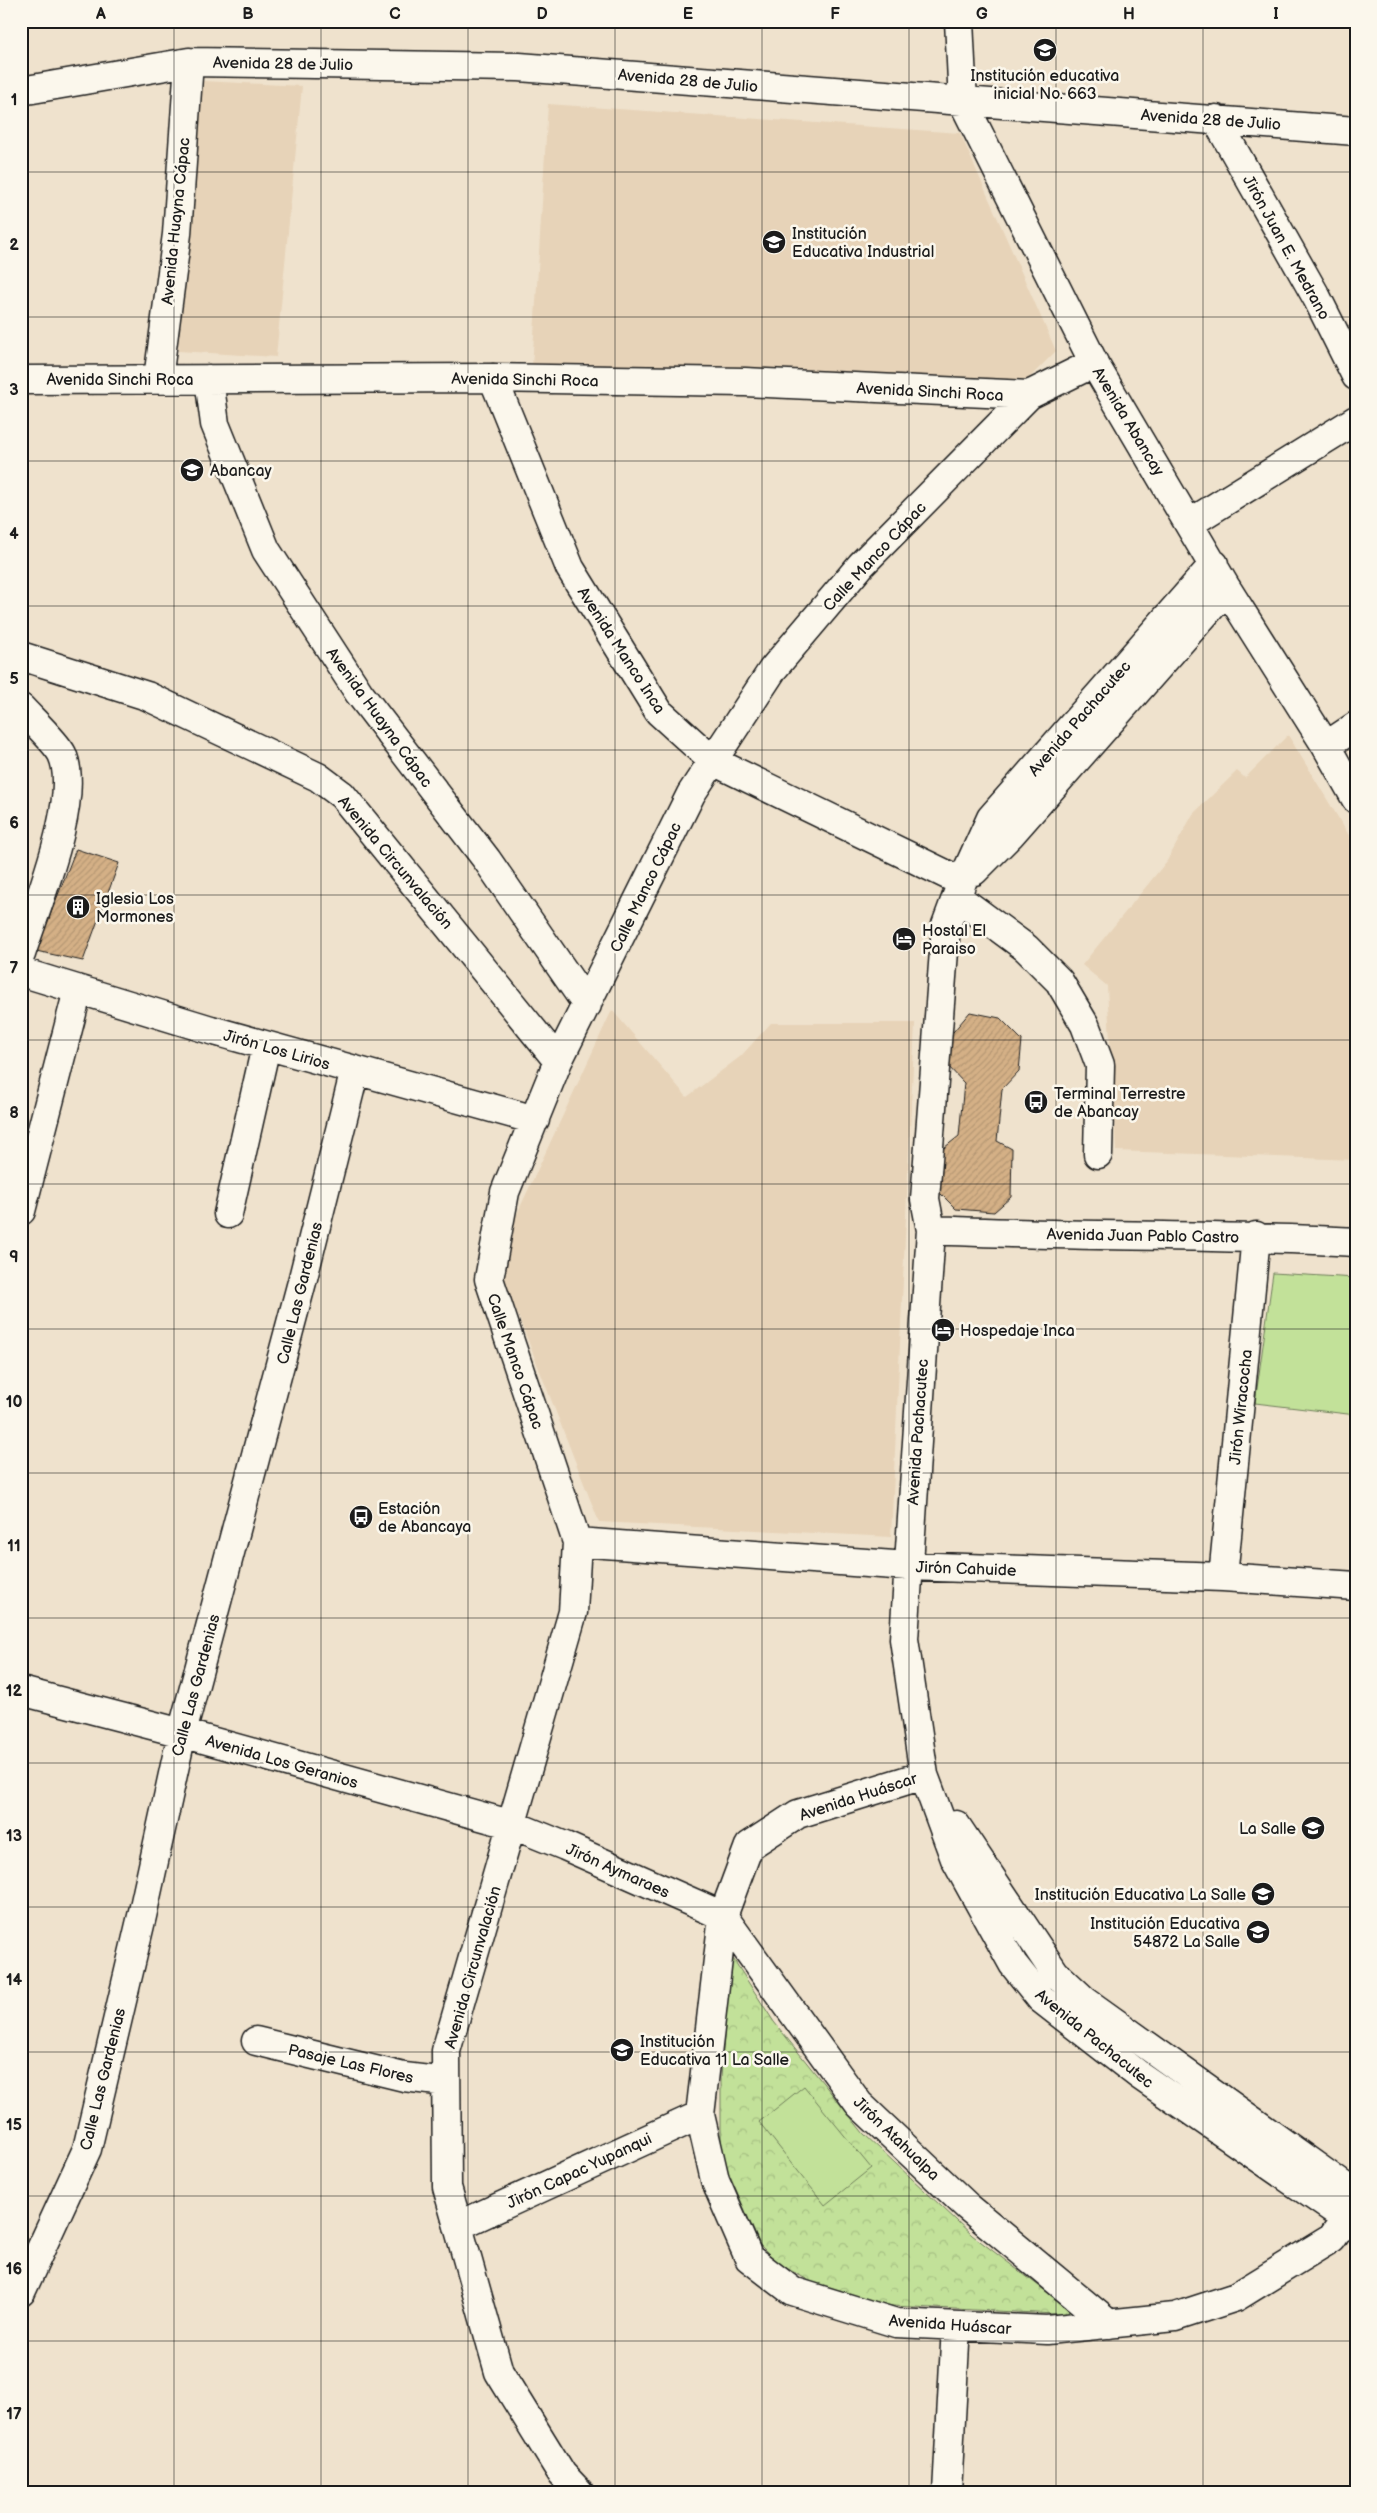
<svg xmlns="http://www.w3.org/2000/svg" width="1377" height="2513" font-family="'Balsamiq Sans',sans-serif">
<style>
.built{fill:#e7d3b8}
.forest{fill:url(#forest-crowns);stroke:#6f7e5a}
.pitch{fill:#c2e199;stroke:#6f7e5a}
.building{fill:url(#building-hatch);stroke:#1c1c1c}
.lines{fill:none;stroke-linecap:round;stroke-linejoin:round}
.minor-casing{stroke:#1c1c1c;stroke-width:31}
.minor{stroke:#fbf7ec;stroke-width:28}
.grid{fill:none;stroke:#1c1c1c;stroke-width:1;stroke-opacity:0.55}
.labels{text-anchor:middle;stroke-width:5;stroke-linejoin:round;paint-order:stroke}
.street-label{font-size:16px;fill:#1c1c1c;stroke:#fbf7ec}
.poi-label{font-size:16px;fill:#1c1c1c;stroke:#fbf7ec;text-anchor:start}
.neatline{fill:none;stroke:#1c1c1c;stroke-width:2}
.grid-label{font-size:16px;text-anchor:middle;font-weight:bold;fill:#1c1c1c}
</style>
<defs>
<pattern id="forest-crowns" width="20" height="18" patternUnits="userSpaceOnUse" patternTransform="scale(1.25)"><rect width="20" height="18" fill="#c2e199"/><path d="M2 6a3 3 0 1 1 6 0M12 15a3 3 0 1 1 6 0" fill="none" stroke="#a6c083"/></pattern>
<pattern id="building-hatch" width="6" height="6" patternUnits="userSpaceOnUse" patternTransform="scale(1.25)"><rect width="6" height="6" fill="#d4b086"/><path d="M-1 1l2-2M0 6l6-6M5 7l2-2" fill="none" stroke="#b59773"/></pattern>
</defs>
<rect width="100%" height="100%" fill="#efe2cd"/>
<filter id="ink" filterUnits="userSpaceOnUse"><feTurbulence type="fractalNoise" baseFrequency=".02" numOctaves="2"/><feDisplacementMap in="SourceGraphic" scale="10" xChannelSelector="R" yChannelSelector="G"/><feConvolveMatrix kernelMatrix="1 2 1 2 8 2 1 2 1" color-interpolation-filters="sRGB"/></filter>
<g filter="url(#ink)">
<path class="built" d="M202,81L302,86L276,357L178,351Z
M548,104L960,133L1056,351L1026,381L532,368Z
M1288,735L1356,847V1160L1116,1151L1107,986L1082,965L1167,861L1193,814L1237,771L1245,778Z
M612,1010L687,1097L741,1056L771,1023H915L891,1537L599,1522L496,1259Z"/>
<path class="forest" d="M730,1954L774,2022L864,2134L972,2235L1077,2315L893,2306L837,2296L779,2264L760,2245L721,2155V2077Z"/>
<path class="pitch" d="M1273,1273L1356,1278V1415L1255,1403Z
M804,2086L871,2168L825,2205L759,2122Z"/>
<path class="building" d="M76,849L119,863L83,961L36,951Z
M970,1012L1000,1018L1022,1040L1019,1071L1002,1089L997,1141L1012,1149L1011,1197L994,1212L956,1209L932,1185L935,1155L959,1136L964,1083L947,1065L948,1038Z"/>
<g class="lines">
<g class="minor-casing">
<path id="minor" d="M959,21L963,102L1094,363L1227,589L1326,746L1356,799
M21,91L189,62L519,67L1356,131
M1216,119L1317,298L1356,376
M493,378L570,568L659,712L713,761L962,882
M158,379L177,234L189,62
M209,379L215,424L266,550L359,693L487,860L587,1005
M21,380L493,378L745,382L1029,395
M1190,523L1356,420
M1214,564L991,818L962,882L946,925L925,1199L931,1230L904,1639L924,1775L955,1859L1013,1964L1041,1999L1139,2075L1356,2225
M21,656L147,696L318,777L342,795L558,1061
M21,708C31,719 56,742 62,754C82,798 36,907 21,954
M1326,746L1356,726
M974,871L1011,834L1227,589
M957,897L1026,948L1059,981L1085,1025L1100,1065L1098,1154
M21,972L211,1030L535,1120
M21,1211L78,990
M228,1214L266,1046
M931,1230C1073,1237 1214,1234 1356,1242
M577,1542L908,1566L1223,1577L1356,1586
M1223,1577L1256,1236
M21,1691L182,1733L513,1825L565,1846L723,1916L859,2104L968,2207L1109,2324
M924,1775L798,1814L749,1846L723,1916L700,2115L715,2180L749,2258L792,2291L896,2323L1047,2330L1175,2317L1236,2297L1332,2238L1355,2204
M956,1825L1055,1973L1085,2001L1356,2195
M256,2041L404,2077L446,2082
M458,2226L700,2115
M21,2292L87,2149L142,1916L182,1733L303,1278L355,1070
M579,2492L562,2474L499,2372L447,2187L446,2051L573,1612L577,1542L489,1279L505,1192L558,1061L691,794L773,669L861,565L1029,395L1094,363
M947,2492L956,2326"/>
</g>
<use href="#minor" class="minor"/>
</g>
</g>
<path class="grid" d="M174,21V2492M321,21V2492M468,21V2492M615,21V2492M762,21V2492M909,21V2492M1056,21V2492M1203,21V2492M21,172H1356M21,317H1356M21,461H1356M21,606H1356M21,750H1356M21,895H1356M21,1040H1356M21,1184H1356M21,1329H1356M21,1473H1356M21,1618H1356M21,1763H1356M21,1907H1356M21,2052H1356M21,2196H1356M21,2341H1356"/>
<defs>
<g id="school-disc" transform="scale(1.25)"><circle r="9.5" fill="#1c1c1c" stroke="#fbf7ec"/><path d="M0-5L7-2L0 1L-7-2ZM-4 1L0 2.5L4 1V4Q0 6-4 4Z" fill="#fff"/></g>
<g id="building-disc" transform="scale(1.25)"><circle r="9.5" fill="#1c1c1c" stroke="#fbf7ec"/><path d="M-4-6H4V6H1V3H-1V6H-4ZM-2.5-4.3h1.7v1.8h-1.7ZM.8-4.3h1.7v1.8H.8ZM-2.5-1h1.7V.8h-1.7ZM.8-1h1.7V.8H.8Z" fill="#fff"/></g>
<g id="hotel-disc" transform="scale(1.25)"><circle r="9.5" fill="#1c1c1c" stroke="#fbf7ec"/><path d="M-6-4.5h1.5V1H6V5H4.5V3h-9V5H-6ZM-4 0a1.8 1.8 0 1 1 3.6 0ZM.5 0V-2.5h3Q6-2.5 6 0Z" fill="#fff"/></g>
<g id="bus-disc" transform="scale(1.25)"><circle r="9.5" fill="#1c1c1c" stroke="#fbf7ec"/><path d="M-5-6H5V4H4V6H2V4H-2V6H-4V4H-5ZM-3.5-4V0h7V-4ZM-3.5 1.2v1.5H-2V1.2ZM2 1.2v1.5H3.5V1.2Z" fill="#fff"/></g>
</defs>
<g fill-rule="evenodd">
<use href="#school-disc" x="1045" y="50"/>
<use href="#school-disc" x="774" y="242"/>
<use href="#school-disc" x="192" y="470"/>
<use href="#building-disc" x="78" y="907"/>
<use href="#hotel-disc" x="904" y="939"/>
<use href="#bus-disc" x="1036" y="1102"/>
<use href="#hotel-disc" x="943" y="1330"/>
<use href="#bus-disc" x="361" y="1517"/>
<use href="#school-disc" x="1313" y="1828"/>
<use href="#school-disc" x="1263" y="1894"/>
<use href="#school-disc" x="1258" y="1932"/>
<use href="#school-disc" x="622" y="2050"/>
</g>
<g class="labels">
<g class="street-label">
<text transform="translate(283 63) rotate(1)" y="6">Avenida 28 de Julio</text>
<text transform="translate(688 80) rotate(5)" y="6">Avenida 28 de Julio</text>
<text transform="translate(1211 119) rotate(4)" y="6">Avenida 28 de Julio</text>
<text transform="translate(175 221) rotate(-84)" y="6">Avenida Huayna Cápac</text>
<text transform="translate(1287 247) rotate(61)" y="6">Jirón Juan E. Medrano</text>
<text x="120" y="385">Avenida Sinchi Roca</text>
<text transform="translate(525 379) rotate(1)" y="6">Avenida Sinchi Roca</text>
<text transform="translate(930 391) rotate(3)" y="6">Avenida Sinchi Roca</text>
<text transform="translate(1129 421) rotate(59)" y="6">Avenida Abancay</text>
<text transform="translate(874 556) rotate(-47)" y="6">Calle Manco Cápac</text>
<text transform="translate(622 650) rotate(57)" y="6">Avenida Manco Inca</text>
<text transform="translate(380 717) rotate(54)" y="6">Avenida Huayna Cápac</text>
<text transform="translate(1079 718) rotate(-49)" y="6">Avenida Pachacutec</text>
<text transform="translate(396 862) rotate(50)" y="6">Avenida Circunvalación</text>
<text transform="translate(645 887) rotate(-64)" y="6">Calle Manco Cápac</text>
<text transform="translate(277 1049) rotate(16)" y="6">Jirón Los Lirios</text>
<text transform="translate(1143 1235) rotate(1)" y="6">Avenida Juan Pablo Castro</text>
<text transform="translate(299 1293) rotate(-76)" y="6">Calle Las Gardenias</text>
<text transform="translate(516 1361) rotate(71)" y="6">Calle Manco Cápac</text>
<text transform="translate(1240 1407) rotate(-84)" y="6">Jirón Wiracocha</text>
<text transform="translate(917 1432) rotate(-86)" y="6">Avenida Pachacutec</text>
<text transform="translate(966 1568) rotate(2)" y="6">Jirón Cahuide</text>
<text transform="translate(195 1685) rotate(-75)" y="6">Calle Las Gardenias</text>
<text transform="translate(282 1761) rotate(16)" y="6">Avenida Los Geranios</text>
<text transform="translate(858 1796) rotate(-18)" y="6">Avenida Huáscar</text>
<text transform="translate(618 1870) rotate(24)" y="6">Jirón Aymaraes</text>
<text transform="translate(472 1967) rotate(-74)" y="6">Avenida Circunvalación</text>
<text transform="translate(1095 2038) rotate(39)" y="6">Avenida Pachacutec</text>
<text transform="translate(351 2063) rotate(13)" y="6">Pasaje Las Flores</text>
<text transform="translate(102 2079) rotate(-76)" y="6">Calle Las Gardenias</text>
<text transform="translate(897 2138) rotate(44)" y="6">Jirón Atahualpa</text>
<text transform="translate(579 2170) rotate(-25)" y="6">Jirón Capac Yupanqui</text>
<text transform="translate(950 2324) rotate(4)" y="6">Avenida Huáscar</text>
</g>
<g class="poi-label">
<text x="1045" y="81" text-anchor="middle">Institución educativa<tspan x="1045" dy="18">inicial No. 663</tspan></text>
<text x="792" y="239">Institución<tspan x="792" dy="18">Educativa Industrial</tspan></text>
<text x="210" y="476">Abancay</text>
<text x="96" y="904">Iglesia Los<tspan x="96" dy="18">Mormones</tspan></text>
<text x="922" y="936">Hostal El<tspan x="922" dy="18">Paraiso</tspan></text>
<text x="1054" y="1099">Terminal Terrestre<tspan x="1054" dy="18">de Abancay</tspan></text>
<text x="960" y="1336">Hospedaje Inca</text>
<text x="378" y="1514">Estación<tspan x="378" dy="18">de Abancaya</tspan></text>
<text x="1296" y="1834" text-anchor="end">La Salle</text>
<text x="1246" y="1900" text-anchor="end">Institución Educativa La Salle</text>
<text x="1240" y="1929" text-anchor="end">Institución Educativa<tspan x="1240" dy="18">54872 La Salle</tspan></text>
<text x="640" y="2047">Institución<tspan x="640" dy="18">Educativa 11 La Salle</tspan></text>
</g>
</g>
<rect width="1377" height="2513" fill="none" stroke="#fbf7ec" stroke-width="55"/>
<rect x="28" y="28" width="1322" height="2458" class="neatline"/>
<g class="grid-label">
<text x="101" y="19">A</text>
<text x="248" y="19">B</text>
<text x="395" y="19">C</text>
<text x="542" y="19">D</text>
<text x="688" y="19">E</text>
<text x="835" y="19">F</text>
<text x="982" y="19">G</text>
<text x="1129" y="19">H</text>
<text x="1276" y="19">I</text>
<text x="14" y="105">1</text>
<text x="14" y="250">2</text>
<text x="14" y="395">3</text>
<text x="14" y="539">4</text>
<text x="14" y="684">5</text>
<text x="14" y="828">6</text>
<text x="14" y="973">7</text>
<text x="14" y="1118">8</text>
<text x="14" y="1262">9</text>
<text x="14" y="1407">10</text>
<text x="14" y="1551">11</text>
<text x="14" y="1696">12</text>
<text x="14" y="1841">13</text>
<text x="14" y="1985">14</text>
<text x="14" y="2130">15</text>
<text x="14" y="2274">16</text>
<text x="14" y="2419">17</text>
</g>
</svg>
